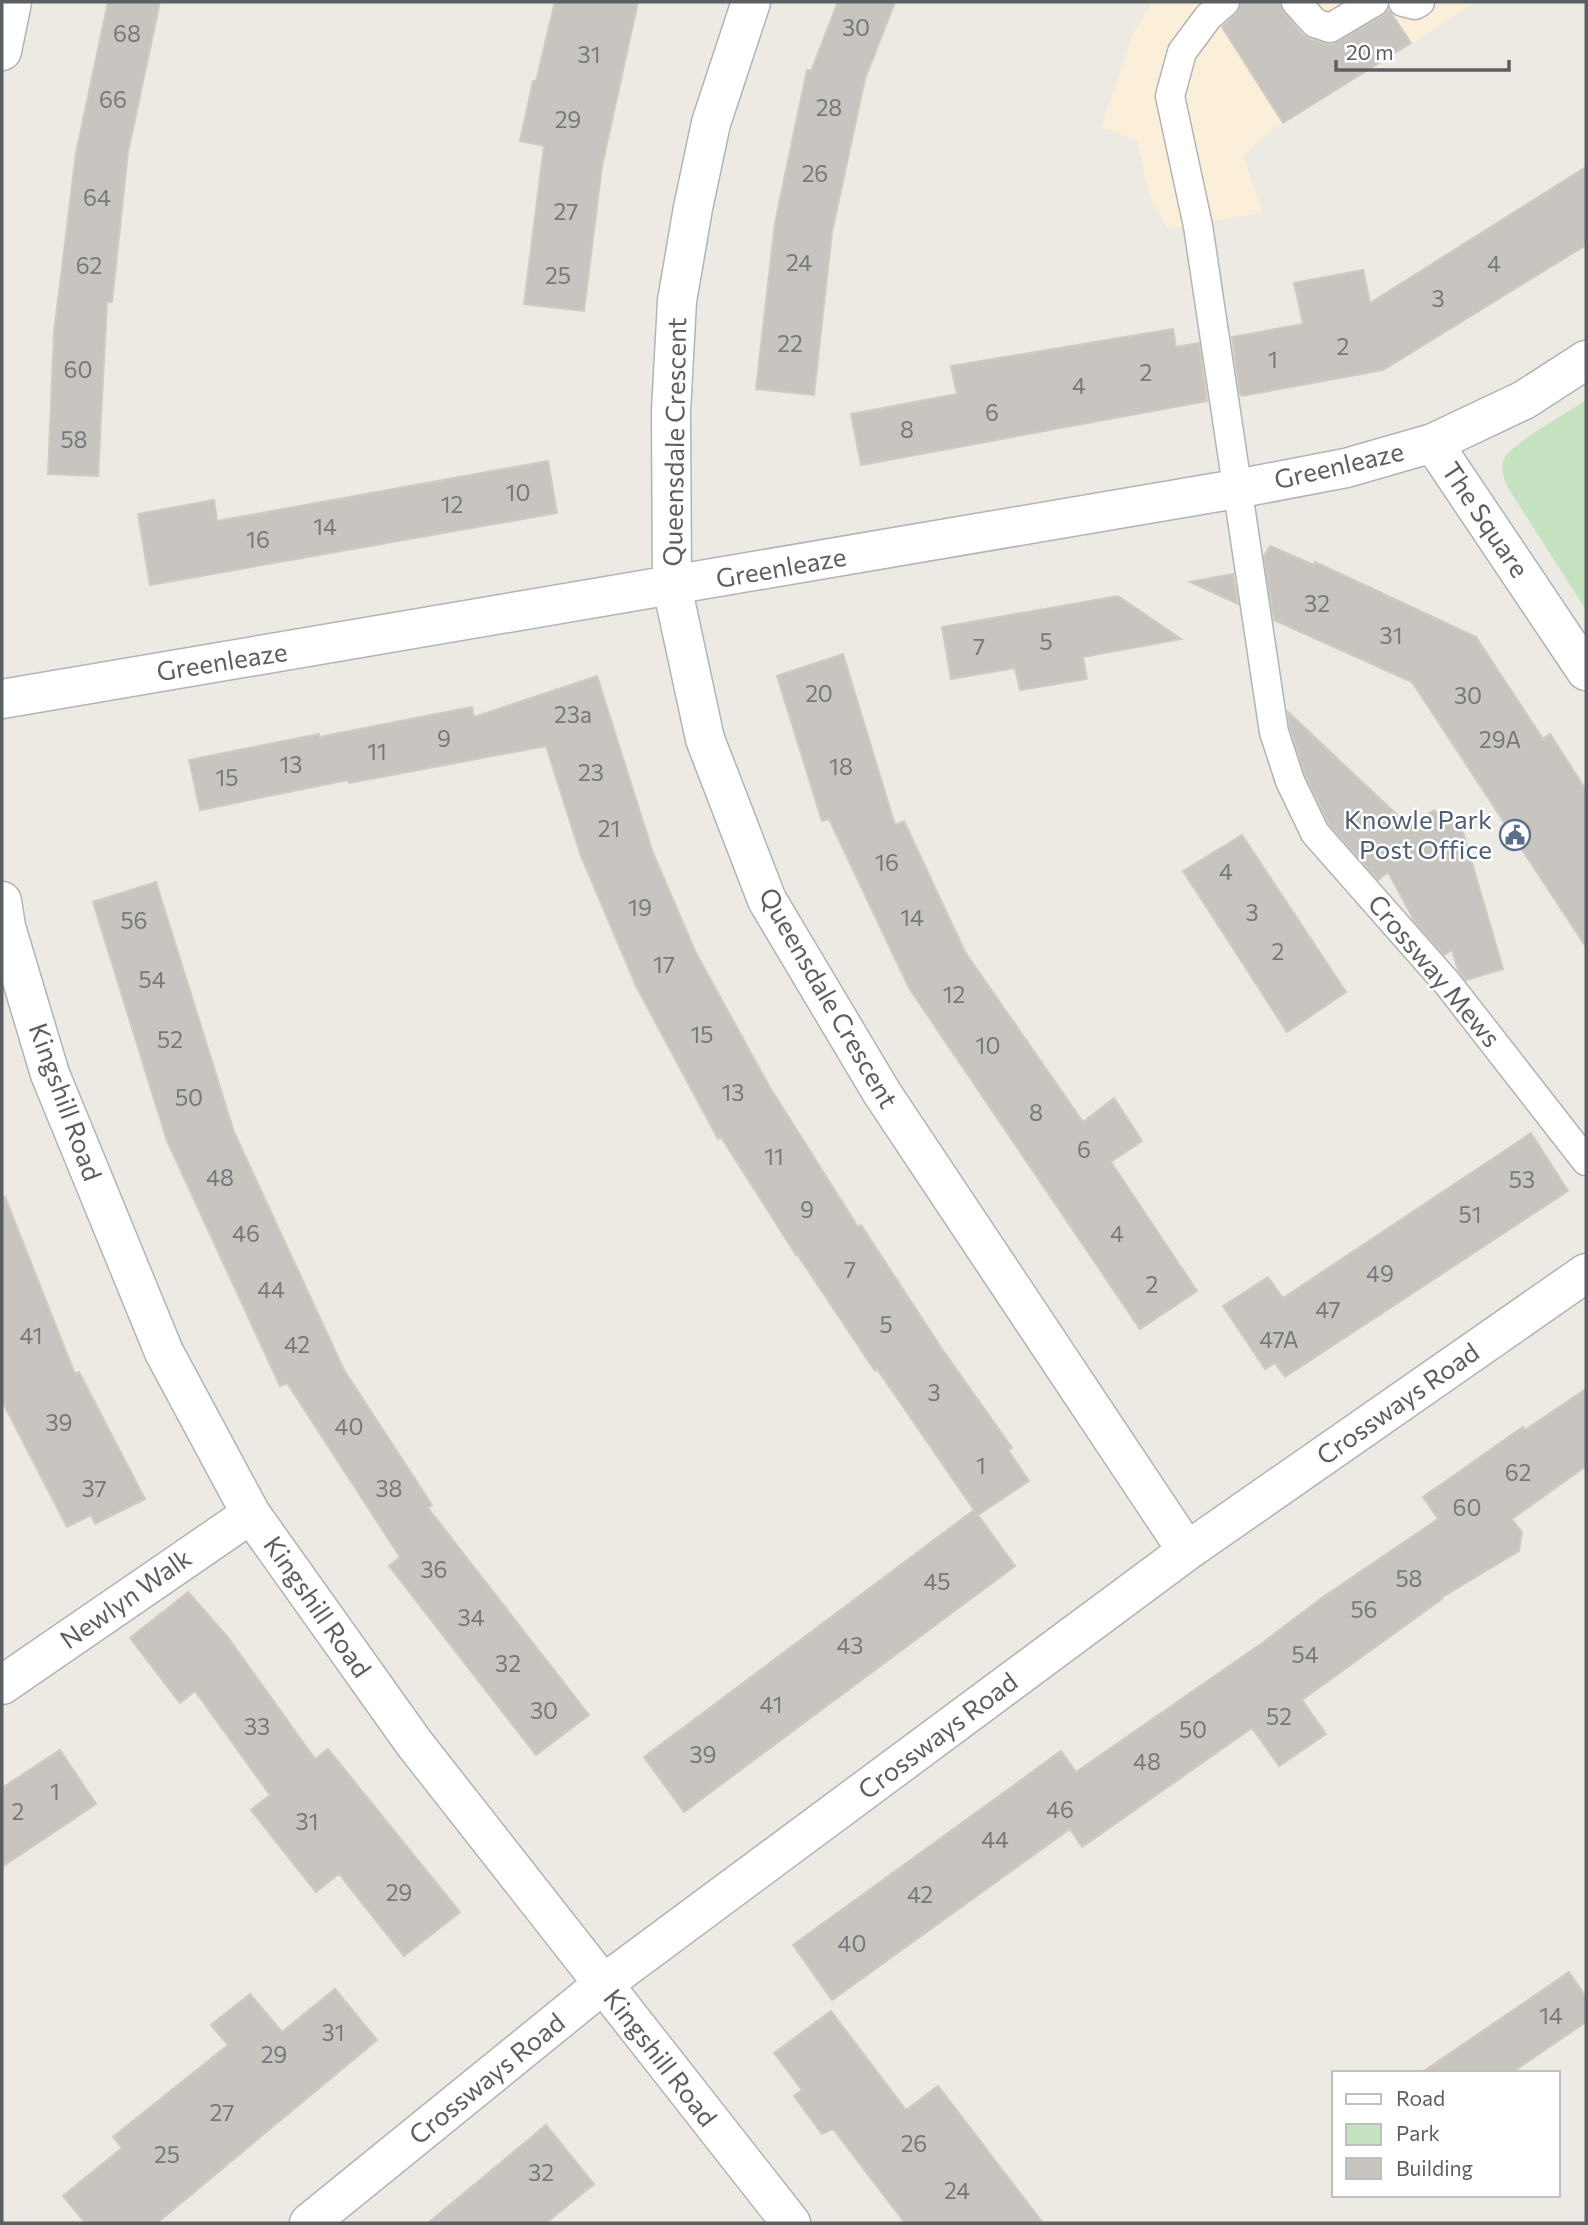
<svg xmlns="http://www.w3.org/2000/svg" width="1588" height="2225" font-family="Commissioner,sans-serif">
<style>
.commercial{fill:#fcefd9}
.green{fill:#c5e3c0}
.building{fill:#c8c4bf;stroke:#d1cac1;stroke-width:2}
.lines{fill:none;stroke-linecap:round;stroke-linejoin:round}
.service-casing{stroke:#b0b4b7;stroke-width:31}
.minor-casing{stroke:#b0b4b7;stroke-width:41}
.service{stroke:#fff;stroke-width:28}
.minor{stroke:#fff;stroke-width:38}
.labels{text-anchor:middle;stroke-width:5;stroke-linejoin:round;paint-order:stroke}
.number-label{font-size:23px;fill:#76787a}
.street-label{font-size:26px;fill:#5b5f63;stroke:#fff}
.service-label{font-size:26px;fill:#4e5e75;stroke:#fff;text-anchor:end}
</style>
<rect width="100%" height="100%" fill="#ede9e3"/>
<path class="commercial" d="M1152,2H1476L1412,44L1271,130L1243,156L1263,213L1168,228L1150,198L1137,140L1101,127L1133,34Z"/>
<path class="green" d="M1586,400V610L1508,488C1504,478 1499,468 1505,457C1513,443 1570,411 1586,400Z"/>
<path class="building" d="M108,2H160L128,152L112,302H107L98,476L48,474L54,333L76,153Z
M555,2H638L602,166L584,311L524,304L544,146L520,141L533,81H536Z
M838,2H895L865,79L832,232L814,395L756,389L775,223L807,70L811,71Z
M1241,2H1280L1284,13L1303,35L1310,39L1331,45L1382,16L1389,10L1411,43L1283,123L1222,27L1236,14Z
M1586,167V245L1383,370L1242,396L1240,394L1232,337L1303,324L1294,283L1363,270L1370,303Z
M1173,329L1176,347L1199,343L1207,401L861,465L851,414L957,394L951,366Z
M548,461L557,513L150,585L138,514L214,500L217,521Z
M1270,546L1314,565L1315,562L1476,637L1543,739L1550,734L1586,790V947L1412,682L1274,620L1264,556Z
M1233,574L1238,604L1190,582Z
M1118,596L1181,639L1083,657L1087,679L1020,690L1015,668L951,679L942,627Z
M843,654L895,825L904,821L965,952L1083,1122L1114,1098L1142,1141L1111,1162L1197,1291L1140,1329L909,988L829,819L822,821L777,676Z
M597,676L653,853L695,951L769,1086L858,1227L861,1225L942,1349L1012,1448L1008,1450L1029,1481L978,1515L1015,1566L684,1812L644,1757L974,1510L877,1369L875,1371L797,1254L796,1255L721,1137L718,1139L637,988L581,856L546,746L349,783L348,780L200,810L189,760L319,734V737L472,707L474,717Z
M1288,712L1409,826L1434,810L1462,829L1503,969L1466,980L1458,970L1452,950L1444,955L1415,922L1388,872L1378,880L1329,824L1305,775L1290,728Z
M1242,835L1346,992L1287,1032L1183,871Z
M156,882L234,1132L344,1370L432,1505L428,1508L589,1715L536,1755L389,1566L400,1557L287,1383L280,1386L167,1141L93,902Z
M1531,1133L1568,1191L1285,1377L1275,1363L1265,1369L1223,1306L1268,1277L1283,1298Z
M2,1197H5L75,1374L79,1372L145,1499L95,1524L91,1515L67,1527L2,1401Z
M1586,1389V1466L1512,1519L1522,1532L1519,1551L1441,1598L1442,1599L1302,1700L1326,1734L1279,1766L1252,1728L1082,1847L1070,1829L832,2000L793,1945L1061,1751L1076,1772L1262,1643L1323,1597L1438,1519L1423,1497L1523,1427L1525,1430Z
M188,1592L227,1636L315,1759L328,1749L460,1912L404,1956L339,1874L316,1892L251,1810L270,1795L195,1691L180,1703L130,1638Z
M60,1750L96,1804L2,1867V1788Z
M1569,1972L1586,1997V2022L1511,2073H1421Z
M335,1989L377,2040L157,2223H85L63,2196L122,2148L113,2137L228,2045L211,2025L250,1994L282,2032Z
M831,2011L906,2110L938,2086L1043,2223H905L833,2129L822,2134L794,2096L802,2090L774,2053Z
M546,2125L594,2184L546,2223H428Z"/>
<g class="lines">
<g class="service-casing">
<path id="service" d="M1225,2L1208,17L1182,52L1170,96L1198,226L1274,732L1290,781L1315,833L1448,984L1586,1161
M1296,2L1315,23L1330,28L1374,2
M1403,2L1415,5L1420,2"/>
</g>
<g class="minor-casing">
<path id="minor" d="M751,2L711,123L693,208L677,301L671,411L672,586L705,739L767,900L882,1093L1187,1551
M2,51L12,2
M1586,360L1524,400L1433,443L1586,671
M2,699L1236,489L1346,468L1433,443
M2,901L6,927L50,1074L164,1352L251,1514L414,1743L791,2223
M2,1685L251,1514
M309,2223L602,1985L1187,1551L1586,1273"/>
</g>
<use href="#service" class="service"/>
<use href="#minor" class="minor"/>
</g>
<defs>
<g id="civic-ring" transform="scale(1.575)"><circle r="9.5" fill="#fff" stroke="#5c6f8a" stroke-width="1.5"/><path d="M-.6-6.5H3V-4.5H.6V-3L4-1V1h2V6H-6V1h2V-1L-.6-3ZM-1.2 2.5V6h2.4V2.5Z" fill="#5c6f8a"/></g>
</defs>
<g fill-rule="evenodd">
<use href="#civic-ring" x="1515" y="835"/>
</g>
<g class="labels">
<g class="number-label">
<text x="856" y="36">30</text>
<text x="127" y="42">68</text>
<text x="589" y="63">31</text>
<text x="113" y="108">66</text>
<text x="829" y="116">28</text>
<text x="568" y="128">29</text>
<text x="815" y="182">26</text>
<text x="97" y="206">64</text>
<text x="566" y="220">27</text>
<text x="799" y="271">24</text>
<text x="1494" y="272">4</text>
<text x="89" y="274">62</text>
<text x="558" y="284">25</text>
<text x="1438" y="307">3</text>
<text x="790" y="352">22</text>
<text x="1343" y="355">2</text>
<text x="1273" y="368">1</text>
<text x="78" y="378">60</text>
<text x="1146" y="381">2</text>
<text x="1079" y="394">4</text>
<text x="992" y="421">6</text>
<text x="907" y="438">8</text>
<text x="74" y="448">58</text>
<text x="518" y="501">10</text>
<text x="452" y="513">12</text>
<text x="325" y="535">14</text>
<text x="258" y="548">16</text>
<text x="1317" y="612">32</text>
<text x="1391" y="644">31</text>
<text x="1046" y="650">5</text>
<text x="979" y="655">7</text>
<text x="819" y="702">20</text>
<text x="1468" y="704">30</text>
<text x="573" y="723">23a</text>
<text x="444" y="747">9</text>
<text x="1500" y="748">29A</text>
<text x="377" y="760">11</text>
<text x="291" y="773">13</text>
<text x="841" y="775">18</text>
<text x="591" y="781">23</text>
<text x="227" y="786">15</text>
<text x="609" y="837">21</text>
<text x="887" y="871">16</text>
<text x="1226" y="880">4</text>
<text x="640" y="916">19</text>
<text x="1252" y="921">3</text>
<text x="912" y="926">14</text>
<text x="134" y="929">56</text>
<text x="1278" y="960">2</text>
<text x="664" y="973">17</text>
<text x="152" y="988">54</text>
<text x="954" y="1003">12</text>
<text x="702" y="1043">15</text>
<text x="170" y="1048">52</text>
<text x="988" y="1054">10</text>
<text x="733" y="1101">13</text>
<text x="189" y="1106">50</text>
<text x="1036" y="1121">8</text>
<text x="1084" y="1158">6</text>
<text x="774" y="1165">11</text>
<text x="220" y="1186">48</text>
<text x="1522" y="1188">53</text>
<text x="807" y="1218">9</text>
<text x="1470" y="1223">51</text>
<text x="246" y="1242">46</text>
<text x="1117" y="1242">4</text>
<text x="850" y="1278">7</text>
<text x="1380" y="1282">49</text>
<text x="1152" y="1293">2</text>
<text x="271" y="1298">44</text>
<text x="1328" y="1318">47</text>
<text x="886" y="1333">5</text>
<text x="31" y="1344">41</text>
<text x="1279" y="1348">47A</text>
<text x="297" y="1353">42</text>
<text x="934" y="1401">3</text>
<text x="59" y="1431">39</text>
<text x="349" y="1435">40</text>
<text x="981" y="1474">1</text>
<text x="1518" y="1481">62</text>
<text x="94" y="1497">37</text>
<text x="389" y="1497">38</text>
<text x="1467" y="1516">60</text>
<text x="434" y="1578">36</text>
<text x="1409" y="1587">58</text>
<text x="937" y="1590">45</text>
<text x="1364" y="1618">56</text>
<text x="471" y="1626">34</text>
<text x="850" y="1654">43</text>
<text x="1305" y="1663">54</text>
<text x="508" y="1672">32</text>
<text x="771" y="1713">41</text>
<text x="544" y="1719">30</text>
<text x="1279" y="1725">52</text>
<text x="257" y="1735">33</text>
<text x="1193" y="1738">50</text>
<text x="703" y="1763">39</text>
<text x="1147" y="1770">48</text>
<text x="55" y="1800">1</text>
<text x="1060" y="1818">46</text>
<text x="18" y="1820">2</text>
<text x="307" y="1830">31</text>
<text x="995" y="1848">44</text>
<text x="399" y="1901">29</text>
<text x="920" y="1903">42</text>
<text x="852" y="1952">40</text>
<text x="1551" y="2024">14</text>
<text x="333" y="2041">31</text>
<text x="274" y="2063">29</text>
<text x="222" y="2121">27</text>
<text x="914" y="2152">26</text>
<text x="167" y="2163">25</text>
<text x="541" y="2181">32</text>
<text x="957" y="2199">24</text>
</g>
<g class="street-label">
<text transform="translate(675 442) rotate(-89)" y="9">Queensdale Crescent</text>
<text transform="translate(1339 466) rotate(-13)" y="9">Greenleaze</text>
<text transform="translate(1485 520) rotate(56)" y="9">The Square</text>
<text transform="translate(781 568) rotate(-10)" y="9">Greenleaze</text>
<text transform="translate(222 662) rotate(-9)" y="9">Greenleaze</text>
<text transform="translate(1434 971) rotate(50)" y="9">Crossway Mews</text>
<text transform="translate(828 998) rotate(60)" y="9">Queensdale Crescent</text>
<text transform="translate(65 1102) rotate(70)" y="9">Kingshill Road</text>
<text transform="translate(1398 1404) rotate(-35)" y="9">Crossways Road</text>
<text transform="translate(126 1599) rotate(-35)" y="9">Newlyn Walk</text>
<text transform="translate(317 1607) rotate(55)" y="9">Kingshill Road</text>
<text transform="translate(938 1736) rotate(-37)" y="9">Crossways Road</text>
<text transform="translate(660 2058) rotate(52)" y="9">Kingshill Road</text>
<text transform="translate(487 2079) rotate(-39)" y="9">Crossways Road</text>
</g>
<g class="service-label">
<text x="1492" y="829">Knowle Park<tspan x="1492" dy="30">Post Office</tspan></text>
</g>
</g>
<rect width="1588" height="2225" fill="none" stroke="#5b5f63" stroke-width="7"/>
<rect x="1332" y="2071" width="228" height="126" fill="#ffffff" stroke="#bdbfc1" stroke-width="2"/>
<rect x="1346" y="2094" width="35" height="10" fill="#ffffff" stroke="#bdbfc1" stroke-width="2"/>
<text x="1396" y="2106" font-size="21" fill="#5b5f63">Road</text>
<rect x="1346" y="2124" width="35" height="21" fill="#c5e3c0" stroke="#bdbfc1" stroke-width="2"/>
<text x="1396" y="2141" font-size="21" fill="#5b5f63">Park</text>
<rect x="1346" y="2158" width="35" height="21" fill="#c8c4bf" stroke="#bdbfc1" stroke-width="2"/>
<text x="1396" y="2176" font-size="21" fill="#5b5f63">Building</text>
<path d="M1336 60v10h173v-10" fill="none" stroke="#5b5f63" stroke-width="3.5"/>
<text x="1346" y="60" font-size="21" fill="#5b5f63" stroke="#ffffff" stroke-width="5" paint-order="stroke">20 m</text>
</svg>
